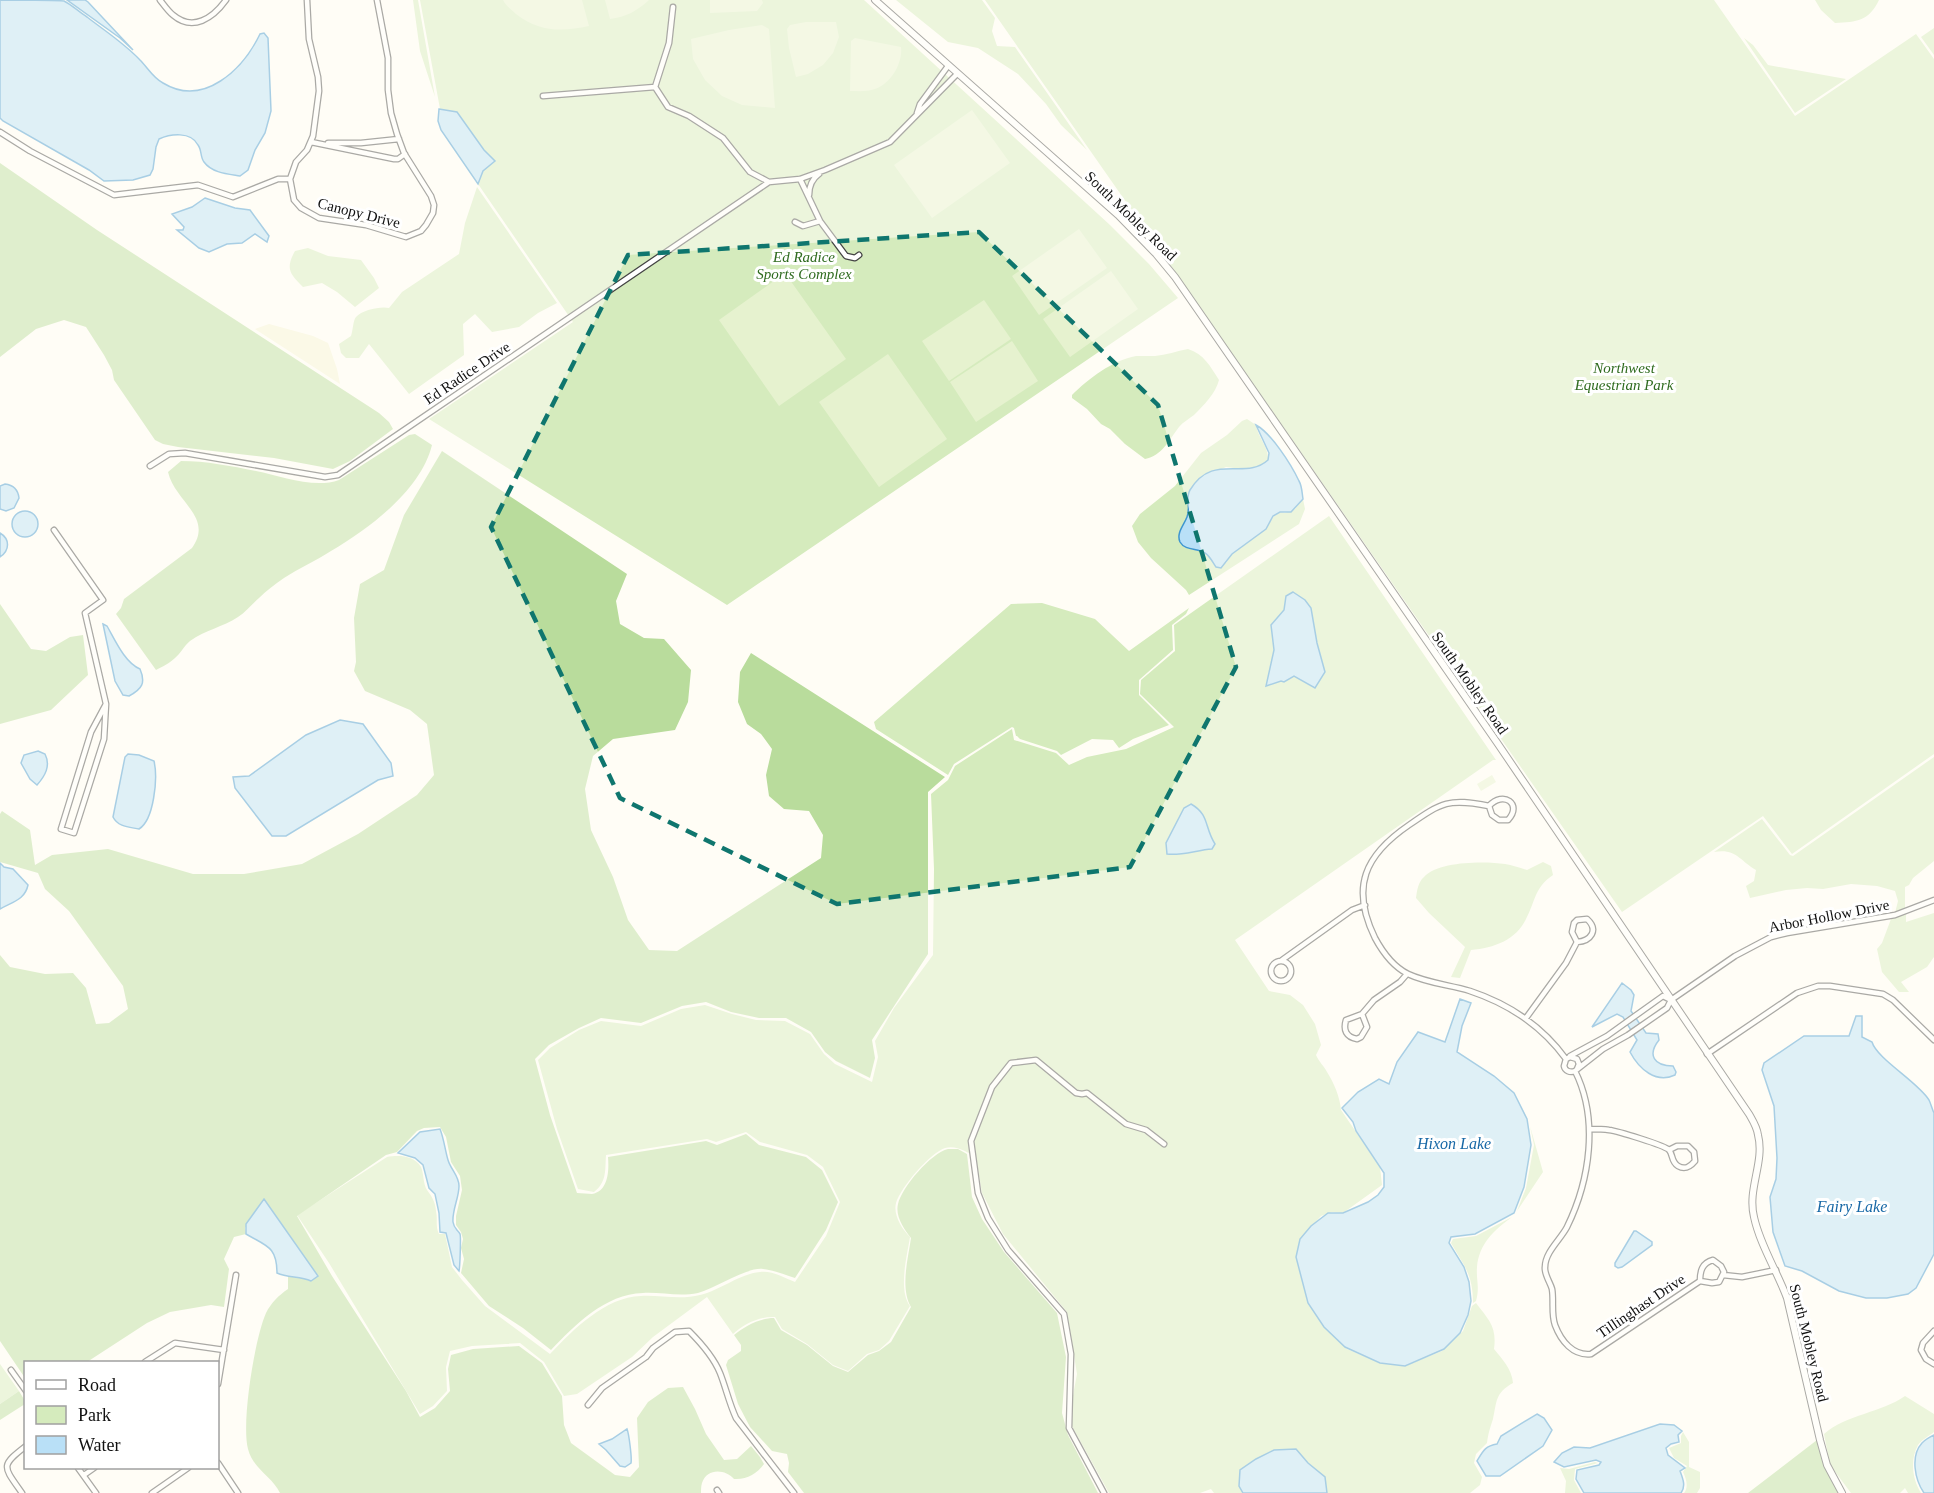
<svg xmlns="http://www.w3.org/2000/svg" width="1934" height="1493" font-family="'Times New Roman',serif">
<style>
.farmland{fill:#f6f3d4}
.green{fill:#d5ebbd;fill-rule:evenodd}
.forest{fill:#b9dc9c}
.pitch{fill:#e6f2cf}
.water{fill:#b9e0f7;stroke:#3f96cf;stroke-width:1.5}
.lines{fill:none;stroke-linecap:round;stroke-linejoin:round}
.minor-casing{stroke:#444;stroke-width:7}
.tertiary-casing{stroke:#444;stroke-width:8}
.minor{stroke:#fff;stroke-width:4.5}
.tertiary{stroke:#fff;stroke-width:6}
.marked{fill:none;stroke:#0f766e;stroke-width:4.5;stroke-dasharray:12 8;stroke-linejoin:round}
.labels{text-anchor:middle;stroke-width:6;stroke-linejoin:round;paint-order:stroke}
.street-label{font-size:15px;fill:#111;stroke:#fff}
.park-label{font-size:15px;font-style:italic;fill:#2f6b1f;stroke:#fff}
.water-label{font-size:16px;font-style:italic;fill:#1768a6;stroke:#fff}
</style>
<rect width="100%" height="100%" fill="#fffdf5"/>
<path class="farmland" d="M269,324L313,336L328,343L337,369L340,384L255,329Z"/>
<path class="green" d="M413,0H418L435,97L420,51Z
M420,0H864L1110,225L1149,264L1178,298L727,605L429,419L573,322L445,136Z
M896,0H982L995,18L992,31L997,46L1015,47L1087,150L1061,125L1046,104L1018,74L978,48L948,42Z
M985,0H1714L1795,116L1916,34L1934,59V754L1792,854L1763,816L1622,912Z
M1815,0H1879C1869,21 1857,22 1835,23L1821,10Z
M1934,28V55L1921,37Z
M1744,38L1753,45L1768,65L1846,79L1795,113Z
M477,187L557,303L538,313L519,327L492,332L475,314L463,324L464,355L409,394L369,344L359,358H346L341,353L339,344L351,336C353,331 353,320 356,317C362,310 381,306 389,308L402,292L459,254L465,223Z
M308,248L328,256L361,260L374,278L379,288L355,307L337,292L322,283L303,287C290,274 285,269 295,251Z
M1188,349C1204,354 1210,366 1219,380C1216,393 1203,406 1194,415C1189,419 1183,422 1179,427C1169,440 1162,456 1145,459L1125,444L1110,429L1101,424L1087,409L1072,398V395C1088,379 1113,360 1136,356C1142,356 1149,356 1155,356C1166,355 1177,351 1188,349Z
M1247,419L1256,425C1258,438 1269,447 1268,460L1260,466L1242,469L1226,467L1198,480L1189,491L1187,497L1189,503L1188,516L1179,534L1184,547L1206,553L1213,561L1226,563L1232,554L1266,529L1273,517L1280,512L1285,513L1295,509L1303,499L1305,509L1299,524L1189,595L1186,590L1151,558L1138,542L1132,526L1140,514L1175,486L1201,453L1227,435L1242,421Z
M1329,516L1496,760H1493L1235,940L1269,991L1290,995L1303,1005L1315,1024L1321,1045L1316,1055C1319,1062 1324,1066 1327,1072C1334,1083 1340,1097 1341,1110L1380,1167L1382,1185L1343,1213L1332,1212L1321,1216L1300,1239L1296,1257L1308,1303L1324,1327L1347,1349L1380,1363L1405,1366L1442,1351L1463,1331L1472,1306L1476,1303C1489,1320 1497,1327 1494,1349C1502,1359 1512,1369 1513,1383C1495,1393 1497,1401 1493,1419C1490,1428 1488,1434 1487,1443L1476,1454L1474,1463L1482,1477L1480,1485L1470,1493H1327L1325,1477L1308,1463L1296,1449L1274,1450L1239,1486L1243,1493H1214L1211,1489L1200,1493H1109L1072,1426L1071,1406L1077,1374L1067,1312L1003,1234L982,1193L976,1157C966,1152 957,1145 945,1148C930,1153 901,1187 896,1203C893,1215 902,1229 910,1237C907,1256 898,1290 910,1306L889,1341L879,1350L867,1354L848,1371L833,1365L807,1344L782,1329L775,1317C760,1316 744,1324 733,1334L707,1297L653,1337L632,1357L577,1394L564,1396L544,1362L520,1343L472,1346L450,1351L446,1367L447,1391L433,1406L420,1414L329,1263L297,1215L387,1157C398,1155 414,1155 421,1167C424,1174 423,1184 427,1190C432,1197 435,1201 436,1211C438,1219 435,1226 439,1234H445L452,1267L462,1280L485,1306L550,1354C573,1330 605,1297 641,1296C660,1295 681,1300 700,1295C721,1290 739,1274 760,1272C771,1270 785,1278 795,1282L826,1236L840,1202L823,1167L807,1155L760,1142L746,1132L716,1142L707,1139L606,1155C605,1170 607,1182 594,1192L578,1189L557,1129L538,1060L550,1048L579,1030L601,1021L641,1026L681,1009L705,1005L732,1014L756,1020L785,1021L810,1034L824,1054L835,1064L872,1082L878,1057L875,1041L894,1008L933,955L934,869L931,794L948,780L955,766L1012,729L1014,740L1056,753L1069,765L1087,757L1126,749L1174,727L1140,694L1141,680L1175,651L1174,625ZM1286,596L1311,608L1317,643L1325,672L1314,688L1294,676L1284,682L1281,681L1270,667L1274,650L1271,625L1284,610ZM1184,808L1207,822L1208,832L1215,844L1212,849L1195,850L1175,855L1177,822Z
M1042,603L1095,619L1129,651L1189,608L1186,614L1172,625L1173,650L1139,680V695L1169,725L1133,739L1119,748L1113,740L1092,739L1061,755L1057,751L1020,739L1017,736H1016L1014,728L1012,727L954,764L948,775L876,729L874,722L1011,604Z
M1934,757V861L1913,878L1909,885L1905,887V909L1895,913L1898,901L1895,891L1877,886L1851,884L1823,889L1807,888L1786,890L1750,898L1746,886L1754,881L1756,870C1740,861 1736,848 1714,852L1762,819L1790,855L1793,856Z
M1543,862L1551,866L1553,875C1534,888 1536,900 1526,919C1516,940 1494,948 1471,950L1460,978L1451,977L1465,947L1429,913L1416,898C1417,891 1418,882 1424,877C1438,861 1485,861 1505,864C1512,865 1520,868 1527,870Z
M1934,913V957L1927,967L1901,982L1909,992H1899L1882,972L1877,949L1882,943L1891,919L1906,914V922Z
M1530,1126L1543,1172L1517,1211L1526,1188L1534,1145Z
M1512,1217C1494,1230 1479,1244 1477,1267C1476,1280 1480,1287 1476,1301L1473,1303C1473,1274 1464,1266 1451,1243L1453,1239L1476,1236Z
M0,1364L19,1391L0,1404Z
M1905,1396L1934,1414V1432C1929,1436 1921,1440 1918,1445C1910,1459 1912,1479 1921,1493H1908L1905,1488L1900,1493H1851L1830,1465L1824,1434C1847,1414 1881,1413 1905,1396Z
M1683,1432L1689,1442V1467L1700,1472V1488L1697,1493H1684C1689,1487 1686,1478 1683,1472L1687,1466L1674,1458L1669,1448L1681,1443V1436Z
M1595,1462L1598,1463L1575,1469L1574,1480L1581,1493H1565L1566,1481L1560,1468L1569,1469Z"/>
<path class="forest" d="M0,163L97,230L379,413L389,422L393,429L350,461L333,469L274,458L178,447L163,444L155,440L114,380L112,370L104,355L86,327L64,320L36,329L0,357Z
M415,434L432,445C421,490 370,528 331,551C316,561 299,568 284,578C275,584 266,591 259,598C252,604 246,612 238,617C223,627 205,630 190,641C184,646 181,653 175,658C170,663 162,667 156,670L116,614L121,608L124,599L192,548C214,517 175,502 168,472L181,461C206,461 231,466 256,471C281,476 314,489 339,480L409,435Z
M442,451L627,574L616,601L620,624L644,638L664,639L691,670L688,702L675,730L613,739L593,756L585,789L591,830L613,877L628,920L649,950L677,951L821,858L823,835L809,811L784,809L769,796L766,775L772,749L761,734L747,724L738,702L740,672L751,653L945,777L928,792V954L872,1040L875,1058L870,1078L836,1061L825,1052L811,1032L786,1018H759L731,1012L706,1002L682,1006L641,1023L601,1018L579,1028L549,1045L535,1059L550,1115L577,1193C582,1193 588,1194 592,1194C609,1191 609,1169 608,1157L706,1141L717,1145L746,1134L759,1145L806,1157L822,1170L838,1202L826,1230L795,1278C785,1275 774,1270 763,1269C747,1267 716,1288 698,1293C679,1297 661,1292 643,1293C605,1294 575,1325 551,1350L523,1328L489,1306L461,1273L464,1259L461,1248L463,1239L461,1232L456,1225V1216L462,1190L460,1176L451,1162L446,1137L440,1127L424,1128L417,1131L397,1152L386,1155L297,1216L332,1276L406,1391L420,1417L435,1408L450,1391L448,1369L451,1355L473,1349L519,1346L542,1363L562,1396L564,1425L571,1443L615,1475L630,1477L639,1467L637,1418L648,1402L668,1388L683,1387L695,1409L706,1434L724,1460L737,1459L751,1446L760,1457L764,1464C757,1474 746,1480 734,1479C725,1469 707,1468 702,1483C701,1486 701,1490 701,1493H280C272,1476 253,1469 248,1449C241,1423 255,1337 266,1313C271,1303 279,1295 288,1289V1276L302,1277L311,1281L317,1276L245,1227L246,1234L234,1237L224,1259L229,1269L224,1307L211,1305L170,1312L147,1323L87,1362H26L25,1378L0,1341V955L10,967L45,974L73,973L86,988L96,1024L109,1023L128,1009L123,986L69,911L45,889L38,873L0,862V814L2,811L30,830L35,865L52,855L108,849L193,874H244L302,864L358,834L417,795L434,775L427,724L410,710L365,691L354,671L356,662L354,618L360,584L384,570L404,515Z
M0,604L31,649L46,651L70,637L83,635L88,675L51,710L0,724Z
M958,1149L967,1154L972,1197L982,1219L1004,1252L1057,1313L1066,1357L1062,1413L1068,1435L1098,1493H804L788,1472L789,1463L787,1454L772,1451L750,1427L738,1404L726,1365L728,1360L741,1351V1345L734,1335C745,1326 760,1318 774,1318L781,1330L807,1345L833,1366L848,1372L868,1355L879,1351L891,1342L911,1307C900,1288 908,1259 911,1238C904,1229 895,1216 898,1204C902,1187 931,1153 948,1149C951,1149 954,1149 958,1149Z
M19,1391L25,1401V1404L0,1420V1404Z
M1817,1440L1825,1466L1839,1493H1748Z"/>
<path class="pitch" d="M503,0H582L589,26C562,32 539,32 516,14C511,9 506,6 503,0Z
M605,0H649C637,11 626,17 610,19Z
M710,0H762L763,3L757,11L710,13Z
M806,22H836L839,37L833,53L823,65L808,74L796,77L789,48L787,29L790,25Z
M762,25L769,29L775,108L742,105L722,96L705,80L693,59L691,39L729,30Z
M855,38L901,47C903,63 891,84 875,89C867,92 858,91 850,91L851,41Z
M972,110L1010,163L932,218L894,165Z
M1079,229L1107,268L1039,315L1012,276Z
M1111,271L1138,309L1070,357L1043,319Z
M785,273L846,359L779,406L719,320Z
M984,300L1011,339L949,381L922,341Z
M1012,341L1038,381L976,422L950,382Z
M888,354L947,439L879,487L819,402Z
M1492,775L1496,782L1481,791L1477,784Z"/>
<path class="water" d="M0,0C13,0 55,0 64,1C72,5 79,12 87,17C105,31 124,43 140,60C148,68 153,78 163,83C204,108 243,69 260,34L264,33L268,38L271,111L265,133L255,150L248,170L240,176C228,174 212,173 204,162C200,157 202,150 198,145C191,131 170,134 159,139L156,147L153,169L150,175L133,180L104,181L89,170L3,121L0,118Z
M67,0H85L88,2L133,50L120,38Z
M439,109L457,112L484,150L495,161L483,171L478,184L441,130L438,121Z
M205,198L235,208L250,210L269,236L267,242L255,234L242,243L227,244L209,252L199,248L177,230H183L184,227L172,214L192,207Z
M1256,425C1271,433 1291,464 1299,481C1302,486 1302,493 1303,499L1291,512H1280L1273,516L1266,529L1232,554L1221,568L1216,567C1213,563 1210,556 1205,553C1198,548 1185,551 1180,542C1176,533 1184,525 1187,517C1191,507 1185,498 1190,490C1213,452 1245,481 1268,460L1269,453Z
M5,484C13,485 18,489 19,498L14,508L6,511L0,509V486Z
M12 524a13 13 0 1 1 26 0a13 13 0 1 1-26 0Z
M0,533C10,539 10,550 0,557Z
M1293,592L1305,600L1311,608L1317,643L1325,672L1315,688L1294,676L1284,682L1281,681L1266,686L1274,650L1271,625L1284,610L1286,596Z
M103,624L107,626C115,640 125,663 140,669C146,683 142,689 129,696L123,695L115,681Z
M340,720L363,724L391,763L393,776L378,780L286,836H272L235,788L233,777L249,776L306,735Z
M38,751L45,754C51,766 45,776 37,785L30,779L21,763L24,755Z
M128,754L139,755L154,761C158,778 154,820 139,829C129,827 118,827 113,817L125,757Z
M1191,804C1210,815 1204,827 1215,844L1212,849C1197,850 1181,856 1167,854L1166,843L1184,808Z
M0,863L4,867L13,869L28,885C25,900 12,902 0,909Z
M1622,983L1631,990L1634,995L1631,1011L1646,1033L1658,1034L1659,1040C1647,1055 1654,1066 1673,1066L1676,1072L1675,1075C1656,1084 1639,1069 1630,1052L1637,1040L1623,1017L1617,1014L1592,1027Z
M1460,999L1471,1003L1462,1026L1457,1052L1494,1076L1514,1093L1527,1119L1531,1145L1524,1187L1514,1213L1475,1234L1451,1237L1449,1243L1464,1267L1469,1282L1471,1301L1468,1315L1460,1333L1444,1349L1405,1366L1380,1363L1345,1347L1324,1327L1308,1303L1296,1257L1300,1239L1311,1226L1328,1213H1343L1368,1202L1378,1195L1384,1187V1173L1356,1131L1353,1122L1342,1108L1358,1092L1379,1079L1389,1084L1397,1062L1418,1032L1445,1042Z
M1856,1016H1862V1037L1872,1042C1877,1059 1918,1082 1929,1100C1931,1104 1932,1109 1934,1113V1254L1916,1288L1908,1294L1887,1298H1866L1839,1291L1802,1271L1785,1266L1773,1232L1770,1197L1776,1179L1777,1158L1774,1106L1762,1070L1764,1063L1804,1036H1849Z
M440,1129C444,1139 445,1150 448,1160C451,1170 459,1176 459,1186C459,1198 452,1210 453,1222C454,1229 457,1229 460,1234C461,1236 460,1267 459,1271L454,1265L446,1233L440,1232L439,1213L435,1194L429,1188L423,1165L415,1158L398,1153L420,1132Z
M264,1199L318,1276L311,1281C300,1276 288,1278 277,1273C277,1246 266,1246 246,1234V1224Z
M1634,1231H1636L1652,1242V1245L1622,1267L1618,1268L1615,1266V1263Z
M1537,1414L1544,1418L1552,1430L1543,1446L1500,1476H1486L1477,1461C1483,1451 1485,1446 1497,1444L1501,1436Z
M1660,1424L1674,1425L1682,1431L1678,1435L1679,1442L1671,1444L1666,1448L1668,1455L1685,1468L1680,1471C1683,1479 1686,1486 1681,1493H1584L1576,1479L1577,1470L1599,1465L1601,1462L1596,1460L1564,1467L1554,1462L1562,1453L1574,1447L1590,1448Z
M627,1429C629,1434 632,1458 631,1463L625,1467L620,1466L606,1450L599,1444L612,1439Z
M1934,1435V1493H1924C1915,1480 1910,1456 1922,1443C1925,1440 1930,1437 1934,1435Z
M1296,1449L1308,1463L1325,1477L1327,1493H1243L1239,1486L1240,1470L1256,1459L1274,1450Z"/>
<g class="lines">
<g class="minor-casing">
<path id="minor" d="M160,0C164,5 168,11 173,15C193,32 213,18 226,0
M307,0L309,39L318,77L319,91L313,136L307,150L296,162L290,179L294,200L301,208L319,218L366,225L406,237L421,231L426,225L433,213L434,205L431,196L404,153L397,134L391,113L388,90V58L377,0
M673,7L669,43L655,87L668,107L689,116L723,138L750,172L769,182L800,179L825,170L890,142L957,74
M543,96L655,87
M917,113L920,104L948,66
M0,132L30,151L114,195L198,185L233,197L278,179H290
M311,142L394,159H398L405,154
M328,143H361L399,139
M800,179L820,221L846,256L855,258L859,255
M809,195C809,186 812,179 819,174
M795,222L803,226L820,221
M150,466L169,454L185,453L325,477L338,475L769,182
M54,530L103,600L85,613L106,704L91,732L61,829L74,833L104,739L106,704
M1489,806C1503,790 1523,804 1508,820H1499L1492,815L1489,806C1449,798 1442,802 1409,825C1365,855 1350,887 1375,938C1382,951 1394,967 1408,974C1427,983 1450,985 1470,991C1509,1004 1542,1026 1566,1059
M1282,960L1352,910L1365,905
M1271 971a10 10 0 1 1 20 0a10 10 0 1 1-20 0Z
M1362,1014L1367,1027L1361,1037L1357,1039C1346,1037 1343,1030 1346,1020L1362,1014L1374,1000L1400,982L1407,974
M1526,1018L1566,963L1577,942C1591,941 1599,930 1587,919L1577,920L1574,923L1572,932L1577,942
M1707,1054L1797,993L1818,986H1830L1883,994L1893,1000L1934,1040
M1570,1056L1607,1036L1663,996L1671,1000
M1577,1069L1579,1064L1577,1059L1570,1057L1566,1059L1564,1066C1565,1071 1570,1073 1575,1071L1603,1049L1628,1035L1667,1008L1671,1000L1735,956L1771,937L1787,933L1895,915L1934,900
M1575,1071C1599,1119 1590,1180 1567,1227C1561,1239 1545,1252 1545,1267C1544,1274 1550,1282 1552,1289C1554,1300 1551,1314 1555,1325C1561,1341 1573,1356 1591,1354L1700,1281L1712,1283L1719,1282L1724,1272L1721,1266L1713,1260C1702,1263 1700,1271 1700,1281
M1589,1129C1596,1129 1603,1129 1609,1130C1617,1131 1664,1145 1669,1150C1673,1154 1671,1162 1678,1166C1685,1170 1690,1167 1695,1161L1694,1152L1688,1146H1677L1669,1150
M1723,1275L1742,1277L1776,1270
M1934,1331L1923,1343L1921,1350L1926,1359L1934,1364
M145,1362L175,1343L224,1350
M11,1370L26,1391
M218,1384L236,1275
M588,1405L602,1388L646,1357L653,1348L675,1332L689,1331C701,1343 714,1358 720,1373C726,1388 729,1403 736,1418L794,1493
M218,1463L238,1493
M78,1468L96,1493
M84,1475L94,1468
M717,1490L719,1493
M22,1493C3,1466 0,1466 26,1446
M152,1493L188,1468
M1104,1493L1069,1428L1071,1354L1064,1314L1008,1250L988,1218L978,1193L971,1141L992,1087L1011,1063L1036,1060L1076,1093L1082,1094L1087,1093L1126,1124L1146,1130L1164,1144"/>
</g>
<g class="tertiary-casing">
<path id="tertiary" d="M875,0L1118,215L1156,254L1175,277L1498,744L1749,1114C1753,1121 1757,1127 1758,1135C1765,1162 1747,1189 1754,1217C1760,1245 1777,1271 1787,1298L1820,1440L1827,1465L1842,1493"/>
</g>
<use href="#minor" class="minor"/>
<use href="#tertiary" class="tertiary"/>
</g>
<path d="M0 0H1934V1493H0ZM979,232L1158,405L1236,667L1130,867L837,904L620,798L491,527L628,255Z" fill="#fffdf5" fill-opacity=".55" fill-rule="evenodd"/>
<path class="marked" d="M979,232L1158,405L1236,667L1130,867L837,904L620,798L491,527L628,255Z"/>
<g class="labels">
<g class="street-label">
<text transform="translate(359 213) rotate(14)" y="5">Canopy Drive</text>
<text transform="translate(1131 216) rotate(44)" y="5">South Mobley Road</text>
<text transform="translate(467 373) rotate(-34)" y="5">Ed Radice Drive</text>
<text transform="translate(1470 683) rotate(55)" y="5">South Mobley Road</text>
<text transform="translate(1829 916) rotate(-11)" y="5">Arbor Hollow Drive</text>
<text transform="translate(1641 1306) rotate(-34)" y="5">Tillinghast Drive</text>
<text transform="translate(1809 1343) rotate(76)" y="5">South Mobley Road</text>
</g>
<g class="park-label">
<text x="804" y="262">Ed Radice<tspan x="804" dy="17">Sports Complex</tspan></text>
<text x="1624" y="373">Northwest<tspan x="1624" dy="17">Equestrian Park</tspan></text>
</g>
<g class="water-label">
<text x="1454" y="1149">Hixon Lake</text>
<text x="1852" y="1212">Fairy Lake</text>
</g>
</g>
<rect x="24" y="1361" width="195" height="108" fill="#ffffff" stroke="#a0a0a0" stroke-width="1.5"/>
<rect x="36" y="1380" width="30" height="9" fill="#ffffff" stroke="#a0a0a0" stroke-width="1.5"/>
<text x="78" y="1391" font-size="18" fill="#111111">Road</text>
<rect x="36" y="1406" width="30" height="18" fill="#d5ebbd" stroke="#a0a0a0" stroke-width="1.5"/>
<text x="78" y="1421" font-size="18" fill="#111111">Park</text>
<rect x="36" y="1436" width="30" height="18" fill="#b9e0f7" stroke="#a0a0a0" stroke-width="1.5"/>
<text x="78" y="1451" font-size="18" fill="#111111">Water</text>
</svg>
